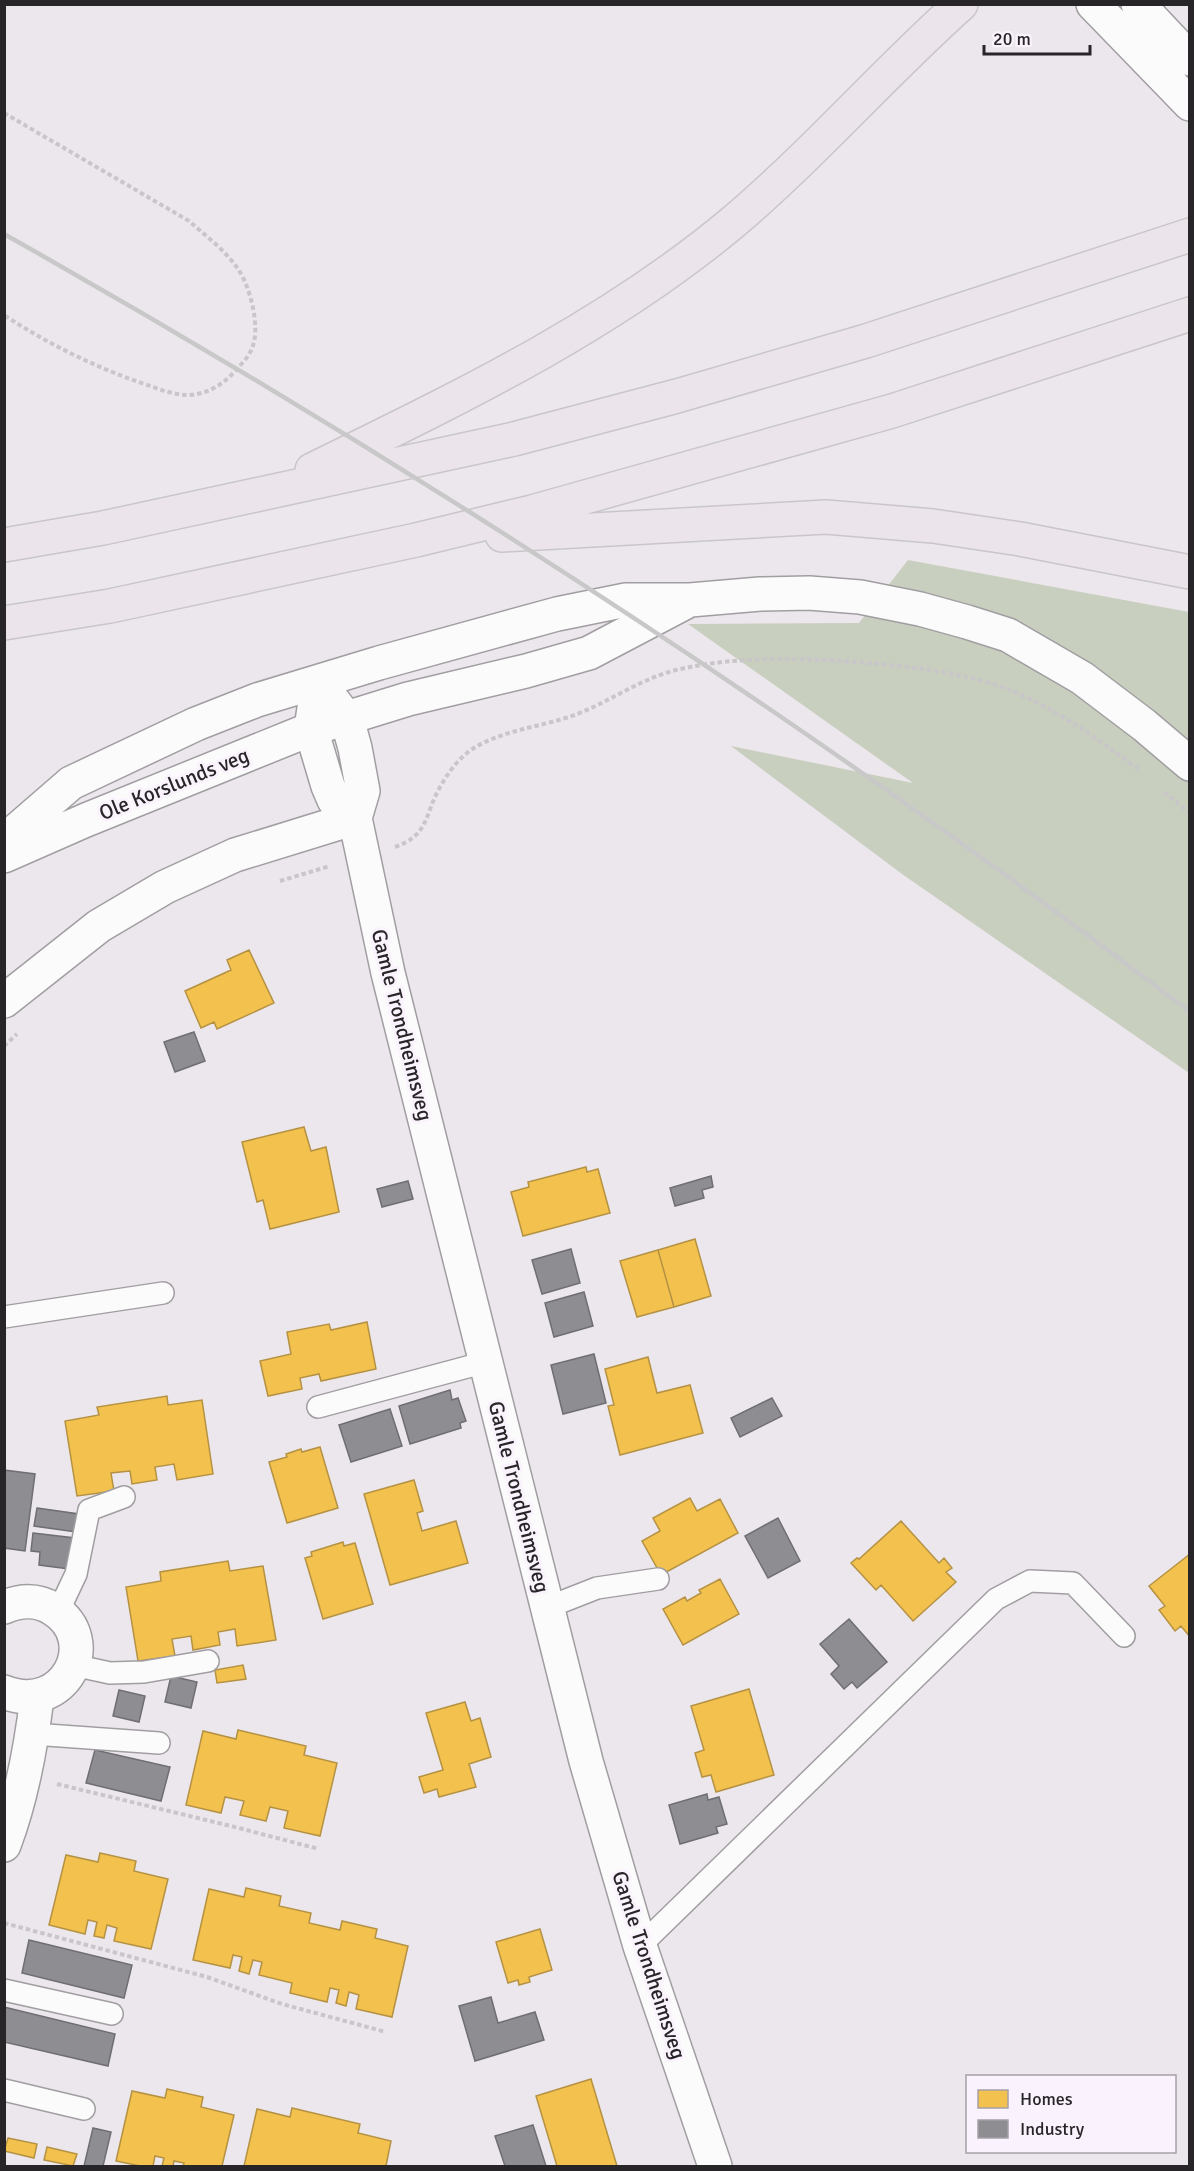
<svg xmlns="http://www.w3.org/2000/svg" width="1194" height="2171" font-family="Signika,sans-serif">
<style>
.forest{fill:#c9cfbf}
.homes{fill:#f2c14e;stroke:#b59243;stroke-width:1.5}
.industry{fill:#8d8d92;stroke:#6f6e72;stroke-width:1.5}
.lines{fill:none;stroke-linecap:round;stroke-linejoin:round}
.service-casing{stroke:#a19ea2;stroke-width:24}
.minor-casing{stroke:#a19ea2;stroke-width:36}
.tertiary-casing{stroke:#a19ea2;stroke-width:36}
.secondary-casing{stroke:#a19ea2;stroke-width:36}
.motorway-casing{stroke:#c9c6c9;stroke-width:36}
.path{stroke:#c8c6c9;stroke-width:4;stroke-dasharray:4.5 3;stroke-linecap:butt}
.service{stroke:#fcfbfc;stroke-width:21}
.minor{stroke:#fcfbfc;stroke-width:33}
.tertiary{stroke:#fcfbfc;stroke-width:33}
.secondary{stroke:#fcfbfc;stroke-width:33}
.motorway{stroke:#ebe4ea;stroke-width:33}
.rail{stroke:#c8c8c8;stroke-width:4.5}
.labels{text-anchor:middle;stroke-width:6;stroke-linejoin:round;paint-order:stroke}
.street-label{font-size:21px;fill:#282528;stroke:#faf2fc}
</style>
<rect width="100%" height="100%" fill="#ece7ec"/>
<path class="forest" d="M908,560L1189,612V1073L902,874L731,746L913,783L688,624L859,623Z"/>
<path class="homes" d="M249,950L274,1003L217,1029L214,1022L201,1028L185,991L231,970L227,960Z
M304,1127L311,1151L326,1147L339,1212L270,1229L263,1200L257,1202L242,1142Z
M586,1167L587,1172L598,1169L610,1213L523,1236L511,1192L529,1187L528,1182Z
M695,1239L711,1296L674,1307L658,1250Z
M658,1250L674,1307L637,1317L620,1261Z
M367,1322L376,1369L321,1381L319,1374L300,1378L302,1389L268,1396L260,1361L291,1354L287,1332L329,1324L331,1330Z
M648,1357L657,1393L690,1385L703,1433L620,1455L608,1406L614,1405L605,1369Z
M167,1396L168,1405L202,1400L213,1474L177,1480L174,1464L155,1467L157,1480L132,1484L130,1471L111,1473L114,1491L77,1496L65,1421L99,1415L97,1407Z
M320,1447L338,1508L287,1523L269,1462L287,1457L286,1454L301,1449L302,1452Z
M414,1480L423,1511L417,1513L422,1531L456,1521L468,1563L390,1585L364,1494Z
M690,1498L697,1511L720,1499L738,1533L661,1575L642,1541L660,1531L653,1518Z
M901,1521L939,1563L944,1558L952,1568L946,1572L956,1582L913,1621L881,1585L876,1590L851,1563L857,1558L859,1559Z
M343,1542L344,1546L355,1543L373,1604L323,1619L305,1558L312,1556L311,1552Z
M1190,1554V1637L1181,1626L1175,1631L1159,1610L1165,1606L1149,1586Z
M228,1561L230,1571L263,1566L276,1640L237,1646L235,1629L218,1632L220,1645L193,1650L191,1636L172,1639L175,1656L138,1661L126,1587L161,1581L160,1572Z
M720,1579L739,1614L683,1645L663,1609L685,1597L687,1601L701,1593L699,1590Z
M243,1665L246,1679L217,1683L215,1670Z
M749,1689L774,1775L716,1792L711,1775L702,1777L695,1753L704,1750L691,1706Z
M465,1702L471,1721L480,1718L491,1757L469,1764L476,1787L439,1797L437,1789L424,1793L419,1777L443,1770L426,1713Z
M238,1730L306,1746L304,1755L337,1763L320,1836L284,1828L288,1811L270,1807L266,1821L240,1815L244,1801L225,1797L221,1813L186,1805L203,1731L236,1739Z
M100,1853L136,1861L134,1871L168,1879L151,1949L114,1941L117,1928L107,1925L104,1938L94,1936L97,1922L88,1920L85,1934L49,1925L66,1855L98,1862Z
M246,1888L281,1896L279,1906L311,1913L309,1923L340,1930L342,1921L377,1929L375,1938L408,1946L392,2017L356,2009L359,1995L349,1992L346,2006L336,2003L339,1990L330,1988L327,2002L290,1993L292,1983L259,1975L262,1962L253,1960L249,1974L239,1971L242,1957L233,1955L230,1968L193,1960L209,1889L244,1897Z
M540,1929L552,1970L529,1977L530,1982L519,1985L518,1980L508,1983L496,1942Z
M591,2079L617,2166H557L536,2096Z
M167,2089L203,2097L201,2107L234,2115L222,2166H183L184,2163L174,2161L173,2166H162L164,2158L155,2156L153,2166H140L116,2161L132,2091L165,2098Z
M292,2108L360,2124L358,2133L391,2141L386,2166H244L257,2109L290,2117Z
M8,2138L37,2144L34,2158L4,2151Z
M47,2147L77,2154L73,2166L44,2160Z"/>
<path class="industry" d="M194,1032L205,1061L175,1072L164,1042Z
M711,1176L713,1187L702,1190L704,1198L675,1206L670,1188Z
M408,1181L413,1199L382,1207L377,1189Z
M571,1249L580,1283L542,1294L532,1260Z
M584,1292L593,1326L554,1337L545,1303Z
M594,1354L606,1403L563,1414L551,1365Z
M450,1390L452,1400L458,1398L466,1421L460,1423L461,1428L410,1444L399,1406Z
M772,1398L782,1416L740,1437L731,1418Z
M390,1409L402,1446L351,1462L339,1425Z
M4,1470L35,1474L25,1551L4,1548Z
M37,1508L79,1514L76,1532L34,1526Z
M778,1518L800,1561L768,1578L745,1536Z
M33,1533L75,1538L69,1569L39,1565L40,1552L31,1551Z
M849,1619L887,1662L857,1688L852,1682L844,1689L831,1674L839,1666L820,1644Z
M171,1676L197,1682L191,1708L165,1702Z
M119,1690L145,1696L139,1722L113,1716Z
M95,1750L170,1767L161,1801L86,1783Z
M707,1794L708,1800L719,1797L727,1824L716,1827L718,1833L680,1844L669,1805Z
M29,1940L132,1965L124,1998L22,1973Z
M491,1997L498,2023L535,2012L544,2040L475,2061L459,2006Z
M4,2007L115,2034L108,2066L4,2042Z
M533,2125L546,2166H505L495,2136Z
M93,2128L111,2132L103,2166H84Z"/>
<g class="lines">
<g class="service-casing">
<path id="service" d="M4,1317L163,1293
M318,1407L486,1362
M546,1608L597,1588L658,1579
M58,1612L76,1574L89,1510L124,1497
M73,1665L110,1673L144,1672L208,1661
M33,1734L159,1743
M640,1946L996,1599L1030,1581L1073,1583L1124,1636
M4,1990L112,2014
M4,2090L84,2109"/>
</g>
<g class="minor-casing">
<path id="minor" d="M319,682L347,719L355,748L363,791L355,818L388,973L586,1761L640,1946L715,2166
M315,701L311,729L328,786L334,800L355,818
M4,1001L99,926L165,887L235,855L355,818
M4,1607C21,1600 37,1599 53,1609C103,1640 65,1716 4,1692
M4,1845C22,1797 31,1748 37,1697"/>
</g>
<g class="tertiary-casing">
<path id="tertiary" d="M4,841L71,783L196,724L257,700L379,663L557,614L626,600H690L760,594L809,593L860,597L920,609L967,622L1008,635L1082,678L1144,725L1190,764
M4,856L86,820L311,729L408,699L526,671L589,653L686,602"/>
</g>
<g class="secondary-casing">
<path id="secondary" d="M1093,4L1190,104
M1138,4L1190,59"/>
</g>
<g class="motorway-casing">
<path id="motorway" d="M312,470C459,398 612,325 738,218C816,151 884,73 961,4
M502,535L826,517L933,526L1020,539L1190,572
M4,545L103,528L514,439L677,396L866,341L1190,235
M4,623L110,606L416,540L532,512L892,411L1190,314"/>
</g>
<path class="path" d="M4,113L189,221C206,236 225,250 238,269C250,286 261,328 252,348C249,357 242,363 236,370C224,384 208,394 189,395C173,395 159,389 144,384C95,367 48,344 4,315
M1164,792L1190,813
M395,847C429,835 424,816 439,789C447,774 459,757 474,748C505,729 543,727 577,714C611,701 640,679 676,670C740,655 804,658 870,663C922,668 975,674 1024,696C1065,715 1102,742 1138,769
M280,881L330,866
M4,1046L17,1034
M57,1784L231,1826L319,1849
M4,1923L207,1977L282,2004L386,2032"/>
<use href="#service" class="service"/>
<use href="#minor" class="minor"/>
<use href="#tertiary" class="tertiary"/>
<use href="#secondary" class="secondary"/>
<use href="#motorway" class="motorway"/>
<path class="rail" d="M4,234C416,466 814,726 1190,1012"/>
</g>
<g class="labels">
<g class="street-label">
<text transform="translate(174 784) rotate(-22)" y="7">Ole Korslunds veg</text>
<text transform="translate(402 1025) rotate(76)" y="7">Gamle Trondheimsveg</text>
<text transform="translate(519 1497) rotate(76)" y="7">Gamle Trondheimsveg</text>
<text transform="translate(649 1965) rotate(72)" y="7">Gamle Trondheimsveg</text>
</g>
</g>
<rect width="1194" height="2171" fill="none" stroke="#282528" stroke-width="12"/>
<rect x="966" y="2075" width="210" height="78" fill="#faf2fc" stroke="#a6a0a7" stroke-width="1.5"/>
<rect x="978" y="2090" width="30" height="18" fill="#f2c14e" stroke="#a6a0a7" stroke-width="1.5"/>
<text x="1020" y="2105" font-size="18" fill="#282528">Homes</text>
<rect x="978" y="2120" width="30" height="18" fill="#8d8d92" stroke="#a6a0a7" stroke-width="1.5"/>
<text x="1020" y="2135" font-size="18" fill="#282528">Industry</text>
<path d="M984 45v9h106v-9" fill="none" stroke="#282528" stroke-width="3"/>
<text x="993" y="45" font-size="18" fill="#282528" stroke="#faf2fc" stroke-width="4.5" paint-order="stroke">20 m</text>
</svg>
